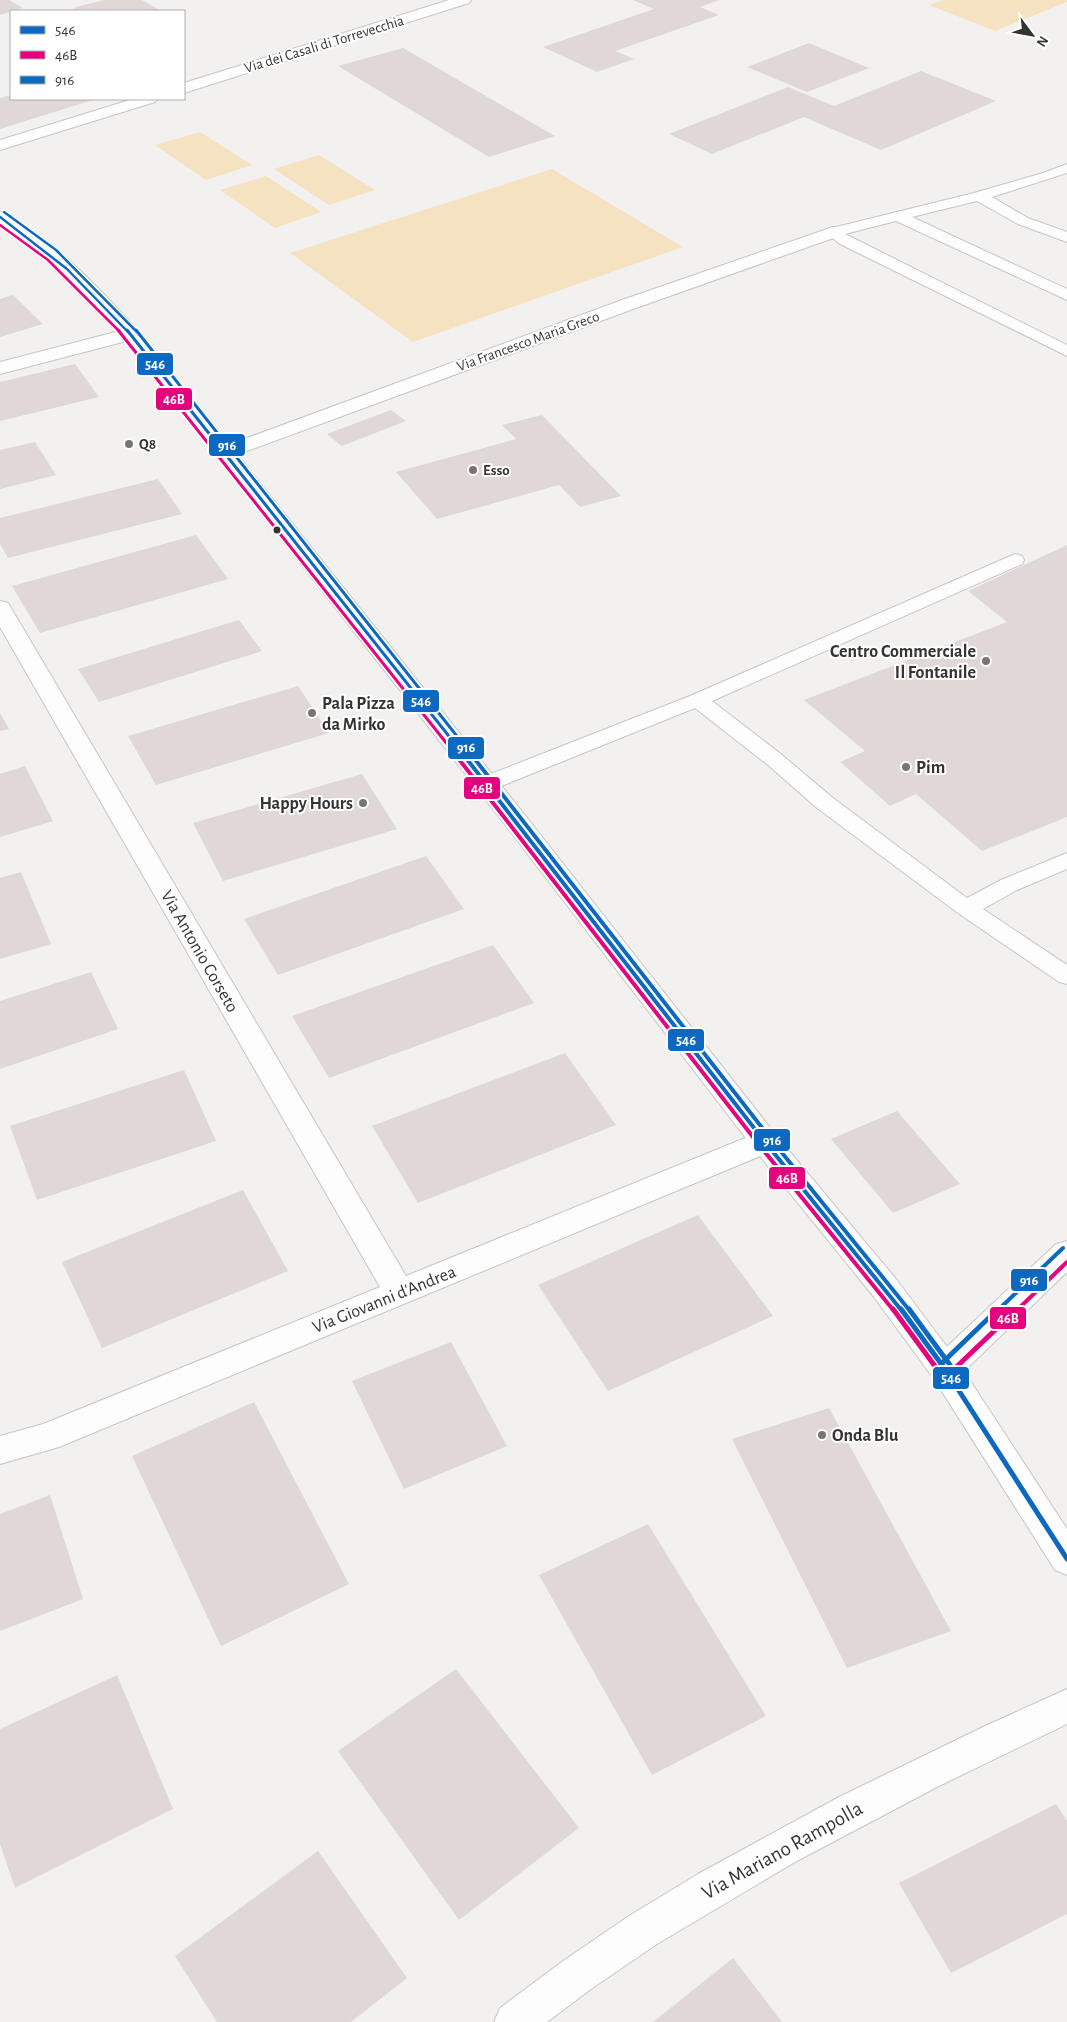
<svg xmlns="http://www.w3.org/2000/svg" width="1067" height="2022" font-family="'Alegreya Sans',sans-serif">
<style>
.green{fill:#f5e2c0}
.building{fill:#dfd8d6}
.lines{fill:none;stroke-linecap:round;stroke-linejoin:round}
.service-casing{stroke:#c6c5c4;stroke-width:2}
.minor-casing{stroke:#c6c5c4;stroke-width:2}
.tertiary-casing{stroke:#c6c5c4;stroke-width:2}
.secondary-casing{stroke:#c6c5c4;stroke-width:2}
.service{fill:#fdfdfd;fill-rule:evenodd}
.minor{fill:#fdfdfd;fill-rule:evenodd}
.tertiary{fill:#fdfdfd;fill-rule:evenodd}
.secondary{fill:#fdfdfd;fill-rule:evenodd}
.bus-1-far3-casing{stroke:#fff;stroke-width:5}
.bus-1-far2-casing{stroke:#fff;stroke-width:6}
.bus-1-far1-casing{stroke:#fff;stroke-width:8}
.bus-1-casing{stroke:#fff;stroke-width:9}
.bus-2-far3-casing{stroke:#fff;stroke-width:5}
.bus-2-far2-casing{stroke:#fff;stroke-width:6}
.bus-2-far1-casing{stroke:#fff;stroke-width:8}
.bus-2-casing{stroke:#fff;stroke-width:9}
.bus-3-far3-casing{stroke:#fff;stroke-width:5}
.bus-3-far2-casing{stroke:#fff;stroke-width:6}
.bus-3-far1-casing{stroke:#fff;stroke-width:8}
.bus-3-casing{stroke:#fff;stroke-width:9}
.bus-1-far3{stroke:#0c69bf;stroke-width:2.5}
.bus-1-far2{stroke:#0c69bf;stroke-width:3}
.bus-1-far1{stroke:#0c69bf;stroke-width:4}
.bus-1{stroke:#0c69bf;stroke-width:5}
.bus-2-far3{stroke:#e5007d;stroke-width:2.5}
.bus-2-far2{stroke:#e5007d;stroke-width:3}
.bus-2-far1{stroke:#e5007d;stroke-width:4}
.bus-2{stroke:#e5007d;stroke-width:5}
.bus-3-far3{stroke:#0c69bf;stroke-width:2.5}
.bus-3-far2{stroke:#0c69bf;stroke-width:3}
.bus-3-far1{stroke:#0c69bf;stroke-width:4}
.bus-3{stroke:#0c69bf;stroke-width:5}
.poi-dot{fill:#777675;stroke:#fff;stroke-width:2}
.bus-dot{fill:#353433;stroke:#fff;stroke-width:2}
.labels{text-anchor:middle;stroke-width:4;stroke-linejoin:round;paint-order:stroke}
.far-street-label{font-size:15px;fill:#353433;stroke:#fff}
.far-poi-label{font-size:15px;font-weight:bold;fill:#353433;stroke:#fff;text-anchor:start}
.poi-label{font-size:18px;font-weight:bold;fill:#353433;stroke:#fff;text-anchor:start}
.street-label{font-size:18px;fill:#353433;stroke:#fff}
.near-street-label{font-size:21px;fill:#353433;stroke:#fff}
.line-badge{stroke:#fff;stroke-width:2}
.badge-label{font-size:14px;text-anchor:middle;font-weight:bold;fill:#fff}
</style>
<rect width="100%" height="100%" fill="#f2f1f0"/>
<path class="green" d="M943,0H1067V2L995,31L929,5Z
M200,132L252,165L206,180L155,145Z
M319,155L375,190L329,205L274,169Z
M552,169L683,247L413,342L290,253Z
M266,176L321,212L275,228L220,190Z"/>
<path class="building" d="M0,0H9L23,8L0,15Z
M104,0H142L161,11H72L76,7Z
M633,0H719L700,7L719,15L615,51L634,59L597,72L543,47L654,9Z
M809,43L869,68L807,92L747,67Z
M403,48L555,136L489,157L338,66Z
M921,71L996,101L881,150L804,117L712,154L669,134L788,87L834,106Z
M11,95V99H96L0,129V98Z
M13,295L43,324L0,337V299Z
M75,364L99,397L0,421V382Z
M391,410L406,421L342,446L327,434Z
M542,415L621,496L580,507L559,485L437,519L396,472L516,439L502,425Z
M35,442L56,475L0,489V450Z
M158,479L182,514L8,558L0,544V518Z
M196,535L228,579L40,633L12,586Z
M1067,545V817L982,851L916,794L890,806L840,762L865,751L804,700L1007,622L968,591Z
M239,620L262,651L99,702L78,669Z
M298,686L329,733L156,785L128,736Z
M0,713L9,729L0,731Z
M25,766L53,821L0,837V774Z
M362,774L397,829L223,881L193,823Z
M426,856L464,909L278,975L244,919Z
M21,872L51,944L0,959V878Z
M493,945L534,1003L329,1078L292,1016Z
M91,972L118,1029L0,1069V1001Z
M565,1053L616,1125L418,1203L372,1126Z
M184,1070L216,1141L37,1200L10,1126Z
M897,1111L960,1184L893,1213L831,1139Z
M243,1190L288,1271L102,1348L62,1262Z
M698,1215L773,1316L608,1391L538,1285Z
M451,1342L507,1446L404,1489L352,1381Z
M254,1402L349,1584L221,1646L132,1456Z
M829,1408L951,1631L847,1668L732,1439Z
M50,1495L83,1599L0,1631V1514Z
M648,1524L766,1716L652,1775L539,1575Z
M456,1669L579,1828L459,1920L338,1751Z
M117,1675L173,1809L15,1888L0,1844V1729Z
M1056,1804L1067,1821V1914L951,1973L899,1883Z
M318,1851L407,1978L351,2022H217L175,1956Z
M733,1958L782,2022H653Z"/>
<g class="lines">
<g class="service-casing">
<path id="service" d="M1067,164V173L992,197L1028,218L1067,232V242L1018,224L977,201L912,217L1067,289V300L896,221L845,234L1067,345V356L840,244L825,232L828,229L974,193L1043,173Z
M1015,554L1022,556L1024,560L1022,564L712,701L782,755L833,798L967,898L1001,880L1067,853V869L1017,890L983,909L1067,965V984L1059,982L958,913L817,808L768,765L695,708L494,789L486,791L478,789L475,784L478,779L690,696Z"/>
</g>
<g class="minor-casing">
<path id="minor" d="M449,0H471L469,3L184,93V83Z
M133,99H157L155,102L0,150V140Z
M833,227L839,228L842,232L839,236L636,308L231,457L224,459L217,457L214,453L217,449L622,300Z
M131,328L138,330L140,334L138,338L0,374V362Z
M0,601L8,603L11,608L406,1276L755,1134L765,1131L775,1134L780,1142L775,1150L59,1447L0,1464V1436L43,1424L380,1287L0,627Z
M1067,1689V1724L937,1787L795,1862L657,1944L591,1989L547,2022H494L500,2008L563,1961L629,1916L698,1874L839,1797L983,1727Z"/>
</g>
<g class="tertiary-casing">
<path id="tertiary" d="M1067,1241V1272L956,1379L945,1382L934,1379L929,1369L934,1359L1056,1244Z"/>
</g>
<g class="secondary-casing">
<path id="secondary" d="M0,212L6,213C24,226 42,238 59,252C94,281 124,315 153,349L528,819L775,1134L896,1279L956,1359L1067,1529V1575L1055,1570L934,1379L874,1297L755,1150L510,831L151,372C119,332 86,293 46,260C32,247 16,237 0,225Z"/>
</g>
<use href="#service" class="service"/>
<use href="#minor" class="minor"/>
<use href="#tertiary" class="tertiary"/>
<use href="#secondary" class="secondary"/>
<g class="bus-1-far3-casing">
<path id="bus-1-far3" d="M0,217L67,269L128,332"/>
</g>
<g class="bus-1-far2-casing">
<path id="bus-1-far2" d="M127,330L467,759"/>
</g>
<g class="bus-1-far1-casing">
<path id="bus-1-far1" d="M466,758L765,1142L902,1311"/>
</g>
<g class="bus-1-casing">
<path id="bus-1" d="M901,1309L945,1369L1067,1559"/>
</g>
<g class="bus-2-far3-casing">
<path id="bus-2-far3" d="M0,225L48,260L120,332"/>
</g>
<g class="bus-2-far2-casing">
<path id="bus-2-far2" d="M118,330L459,759"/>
</g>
<g class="bus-2-far1-casing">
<path id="bus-2-far1" d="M458,758L760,1146L894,1311
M1016,1311L1067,1262"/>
</g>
<g class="bus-2-casing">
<path id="bus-2" d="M893,1309L940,1373
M949,1374L1017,1309"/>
</g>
<g class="bus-3-far3-casing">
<path id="bus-3-far3" d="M4,212L56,250L137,332"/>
</g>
<g class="bus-3-far2-casing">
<path id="bus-3-far2" d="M136,330L475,759"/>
</g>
<g class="bus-3-far1-casing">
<path id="bus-3-far1" d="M474,758L770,1138L910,1311
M997,1311L1063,1248"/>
</g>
<g class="bus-3-casing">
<path id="bus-3" d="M909,1309L950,1365
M941,1364L998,1309"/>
</g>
<use href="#bus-1-far3" class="bus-1-far3"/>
<use href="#bus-1-far2" class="bus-1-far2"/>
<use href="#bus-1-far1" class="bus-1-far1"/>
<use href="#bus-1" class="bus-1"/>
<use href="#bus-2-far3" class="bus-2-far3"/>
<use href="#bus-2-far2" class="bus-2-far2"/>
<use href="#bus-2-far1" class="bus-2-far1"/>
<use href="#bus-2" class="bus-2"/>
<use href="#bus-3-far3" class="bus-3-far3"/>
<use href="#bus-3-far2" class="bus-3-far2"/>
<use href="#bus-3-far1" class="bus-3-far1"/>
<use href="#bus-3" class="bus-3"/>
</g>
<g class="poi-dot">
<circle cx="129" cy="444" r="5"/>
<circle cx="473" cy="470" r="5"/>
<circle cx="986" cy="661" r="5"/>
<circle cx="312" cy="713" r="5"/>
<circle cx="906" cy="767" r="5"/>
<circle cx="363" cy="803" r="5"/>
<circle cx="822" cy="1435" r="5"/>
</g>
<circle class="bus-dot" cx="277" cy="530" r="4.5"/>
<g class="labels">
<g class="far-street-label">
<text transform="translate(324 44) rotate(-17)" y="5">Via dei Casali di Torrevecchia</text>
<text transform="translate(528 341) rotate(-20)" y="5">Via Francesco Maria Greco</text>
</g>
<g class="far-poi-label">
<text x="139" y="449">Q8</text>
<text x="483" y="475">Esso</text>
</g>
<g class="poi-label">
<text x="976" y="657" text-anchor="end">Centro Commerciale<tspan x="976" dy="21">Il Fontanile</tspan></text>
<text x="322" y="709">Pala Pizza<tspan x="322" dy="21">da Mirko</tspan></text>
<text x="916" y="773">Pim</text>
<text x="353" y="809" text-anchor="end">Happy Hours</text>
<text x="832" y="1441">Onda Blu</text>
</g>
<g class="street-label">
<text transform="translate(200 951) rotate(60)" y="6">Via Antonio Corseto</text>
<text transform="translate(384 1299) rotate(-22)" y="6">Via Giovanni d'Andrea</text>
</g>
<g class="near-street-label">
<text transform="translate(782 1850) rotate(-29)" y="7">Via Mariano Rampolla</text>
</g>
</g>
<g class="line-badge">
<rect x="136" y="352" width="38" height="24" rx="5" fill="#0c69bf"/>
<rect x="155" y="387" width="38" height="24" rx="5" fill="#e5007d"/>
<rect x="208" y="433" width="38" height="24" rx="5" fill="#0c69bf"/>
<rect x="402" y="689" width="38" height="24" rx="5" fill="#0c69bf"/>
<rect x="447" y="736" width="38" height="24" rx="5" fill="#0c69bf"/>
<rect x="463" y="776" width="38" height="24" rx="5" fill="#e5007d"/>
<rect x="667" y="1028" width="38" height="24" rx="5" fill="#0c69bf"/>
<rect x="753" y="1128" width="38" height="24" rx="5" fill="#0c69bf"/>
<rect x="768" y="1166" width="38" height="24" rx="5" fill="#e5007d"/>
<rect x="1010" y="1268" width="38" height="24" rx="5" fill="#0c69bf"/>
<rect x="989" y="1306" width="38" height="24" rx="5" fill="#e5007d"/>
<rect x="932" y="1366" width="38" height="24" rx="5" fill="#0c69bf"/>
</g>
<g class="badge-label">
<text x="155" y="369">546</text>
<text x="174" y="404">46B</text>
<text x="227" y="450">916</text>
<text x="421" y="706">546</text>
<text x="466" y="752">916</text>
<text x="482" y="793">46B</text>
<text x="686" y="1045">546</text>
<text x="772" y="1145">916</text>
<text x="787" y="1183">46B</text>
<text x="1029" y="1285">916</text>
<text x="1008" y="1323">46B</text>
<text x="951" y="1383">546</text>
</g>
<rect x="10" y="10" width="175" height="90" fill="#ffffff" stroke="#aeaead"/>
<rect x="20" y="26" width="25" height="8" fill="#0c69bf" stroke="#aeaead"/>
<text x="55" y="35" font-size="15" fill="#353433">546</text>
<rect x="20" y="51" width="25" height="8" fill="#e5007d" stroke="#aeaead"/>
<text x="55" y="60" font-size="15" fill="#353433">46B</text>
<rect x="20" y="76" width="25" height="8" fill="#0c69bf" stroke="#aeaead"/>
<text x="55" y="85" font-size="15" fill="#353433">916</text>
<g transform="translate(1032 35) rotate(122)" stroke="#ffffff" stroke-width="4" paint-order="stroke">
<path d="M0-4L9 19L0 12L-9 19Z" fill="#353433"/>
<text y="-8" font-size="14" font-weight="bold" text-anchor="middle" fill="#353433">N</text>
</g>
</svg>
